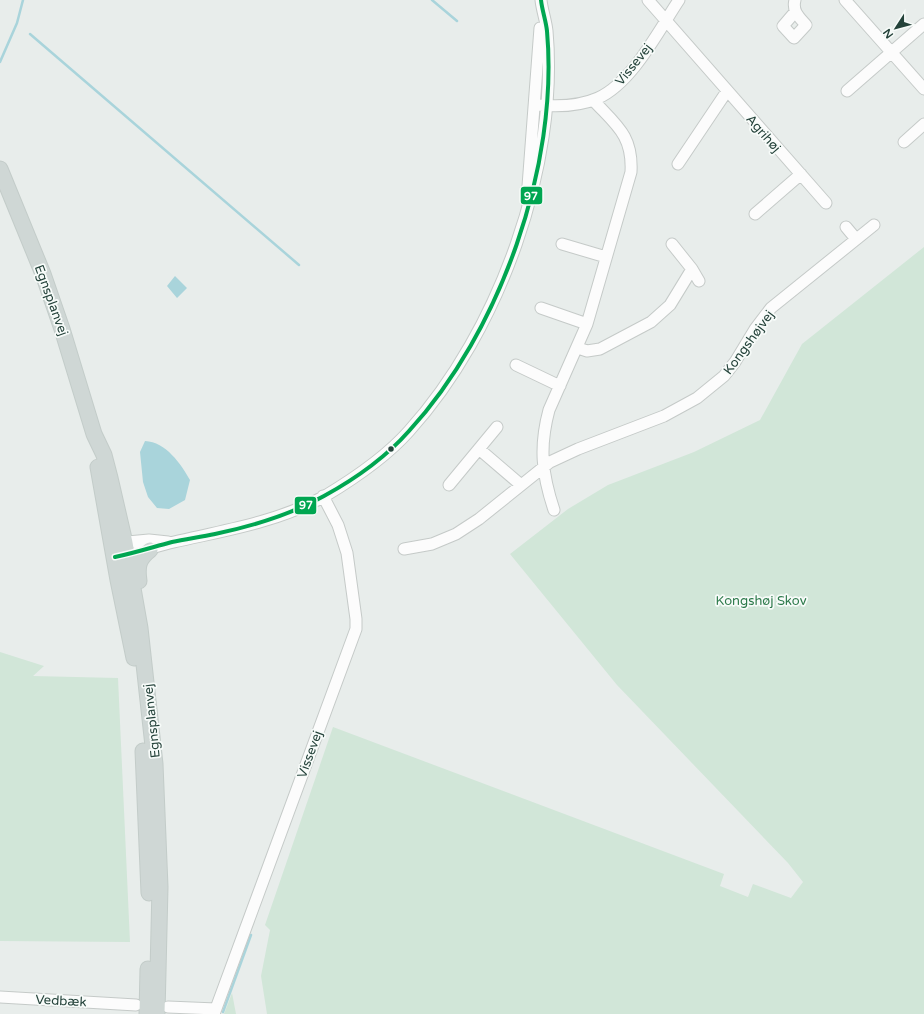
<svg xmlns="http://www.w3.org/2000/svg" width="924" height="1014" font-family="'Varela Round',sans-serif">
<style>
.green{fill:#d1e6d8}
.water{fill:#a9d4db}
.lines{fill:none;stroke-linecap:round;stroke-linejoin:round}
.stream{stroke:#a9d4db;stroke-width:2.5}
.minor-casing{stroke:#c5cac8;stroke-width:13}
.major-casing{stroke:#c3ccc9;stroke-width:17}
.minor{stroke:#fcfcfc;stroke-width:11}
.major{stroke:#cfd7d5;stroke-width:15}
.bus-1-casing{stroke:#f7fbf9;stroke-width:7}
.bus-1{stroke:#00a651;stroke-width:4}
.bus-dot{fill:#24423a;stroke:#f7fbf9;stroke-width:1.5}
.labels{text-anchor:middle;stroke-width:3.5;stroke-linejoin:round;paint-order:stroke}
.street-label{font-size:13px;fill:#24423a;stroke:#f7fbf9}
.park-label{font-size:13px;fill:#2d7a4b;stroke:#f7fbf9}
.line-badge{stroke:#f7fbf9;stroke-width:1.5}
.badge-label{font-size:11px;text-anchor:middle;font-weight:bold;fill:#fff}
</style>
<rect width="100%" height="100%" fill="#e8edeb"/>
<path class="green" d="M924,247V1014H267L261,976L270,930L265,925L333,727L724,874L720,886L748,897L753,884L791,898L803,882L788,863L617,685L510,554L568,509L608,485L694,452L760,420L802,344Z
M0,652L44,666L33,676L118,678L130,942L0,941Z
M232,993L236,1014H224Z"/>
<path class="water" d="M175,276L187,288L177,298L167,286Z
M145,441C166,442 181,464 190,480L185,500L169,509L157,508L148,497L143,482L140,452Z"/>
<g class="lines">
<path class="stream" d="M432,0L457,21
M30,34L299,265
M0,62L17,23L23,0
M223,1012L251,935"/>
<g class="minor-casing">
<path id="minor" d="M648,0L826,203
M795,0C792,11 799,17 806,25L794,38L783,26L795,12
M845,0L924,89
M847,91L924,24
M538,105C559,107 580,106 598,98C632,83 659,30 679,0
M904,142L924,124
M678,164L727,91
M528,186L540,28
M755,214L801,174
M846,227L856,239
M562,244L606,257
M692,269L699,281
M541,308L587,324
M578,348L587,351L600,349L651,322L670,305L692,269L672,244
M516,365L560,386
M479,449L521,485
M449,485L497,427
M554,510C542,474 539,447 549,410L587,324L631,172C633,135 616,125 593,100
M117,543L149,540L168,542
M404,549L432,544L456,534L479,519L550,462L578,449L664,416L697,398L724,376L735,362L755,329L771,308L874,225
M121,556C139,552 157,546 174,542C226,530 278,522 325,496C355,478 386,457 409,431C499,332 559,165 547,31C546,21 542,10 541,0
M0,997L136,1005
M168,1007L216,1009
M214,1014L356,629V619L347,553L338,525L323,496"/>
</g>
<g class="major-casing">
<path id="major" d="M0,169L43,274L62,329L94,434L104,455L110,478L125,543L140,628L155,764L160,887L157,1014
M98,467L118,580L134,658
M139,581C137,567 138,559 150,550
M143,751L149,893
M147,1014L148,969"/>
</g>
<use href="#minor" class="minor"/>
<use href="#major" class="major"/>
<g class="bus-1-casing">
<path id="bus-1" d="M115,557C134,553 153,547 172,542C186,539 201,537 215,534C253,526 290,515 324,496C355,479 386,457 409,431C500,332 559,166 547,31C546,21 542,10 541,0"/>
</g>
<use href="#bus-1" class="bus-1"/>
</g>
<circle class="bus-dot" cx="391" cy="449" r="3.5"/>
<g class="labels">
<g class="street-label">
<text transform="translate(633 64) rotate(-51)" y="5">Vissevej</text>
<text transform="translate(764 133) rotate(49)" y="5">Agrihøj</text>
<text transform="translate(52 300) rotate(70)" y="5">Egnsplanvej</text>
<text transform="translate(748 342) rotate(-54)" y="5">Kongshøjvej</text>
<text transform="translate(151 721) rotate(-96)" y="5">Egnsplanvej</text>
<text transform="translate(309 754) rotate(-70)" y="5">Vissevej</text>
<text transform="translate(61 1000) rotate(3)" y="5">Vedbæk</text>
</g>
<g class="park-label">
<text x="761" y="605">Kongshøj Skov</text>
</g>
</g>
<g class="line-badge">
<rect x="520" y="186" width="23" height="19" rx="4" fill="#00a651"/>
<rect x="294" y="496" width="23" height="19" rx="4" fill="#00a651"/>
</g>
<g class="badge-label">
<text x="531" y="200">97</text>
<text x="306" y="509">97</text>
</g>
<g transform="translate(896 28) rotate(234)" stroke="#f7fbf9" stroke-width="3" paint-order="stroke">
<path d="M0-3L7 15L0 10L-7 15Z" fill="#24423a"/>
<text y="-6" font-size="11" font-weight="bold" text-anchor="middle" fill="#24423a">N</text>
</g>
</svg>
